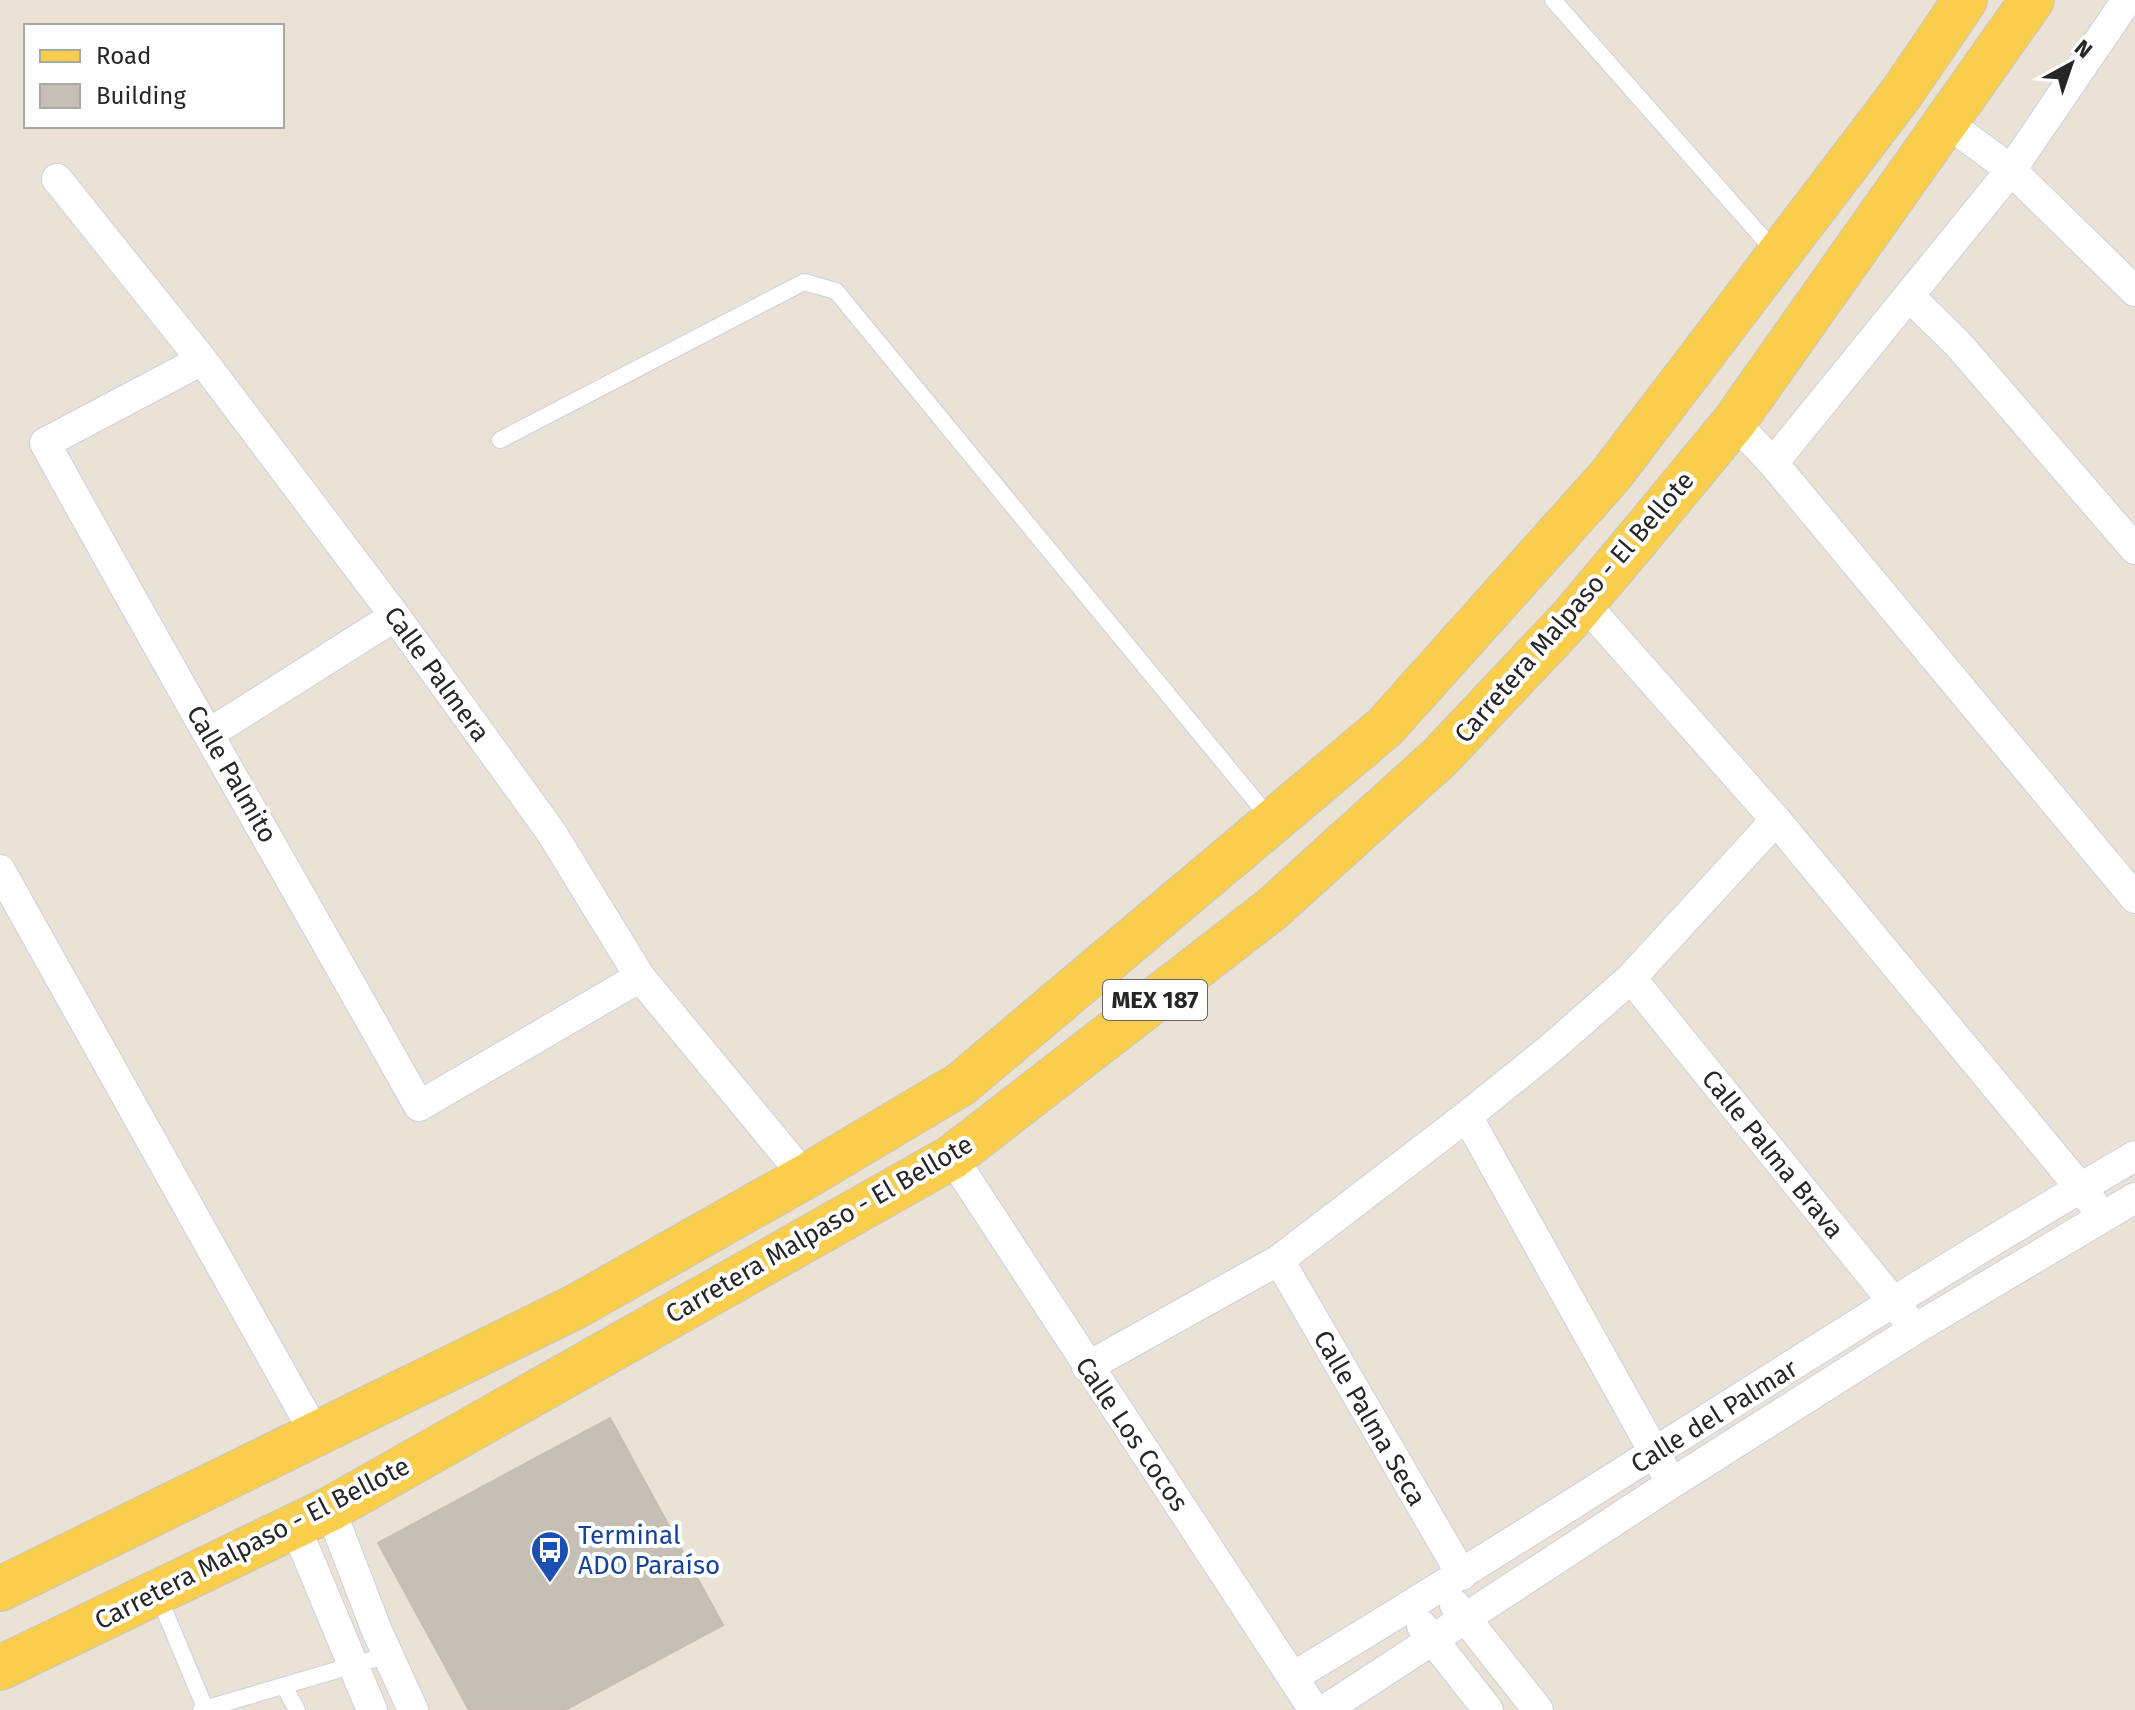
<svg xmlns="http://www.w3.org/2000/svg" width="2135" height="1710" font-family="'Fira Sans',sans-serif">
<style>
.building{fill:#c6bfb6;stroke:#c6beb0;stroke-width:2}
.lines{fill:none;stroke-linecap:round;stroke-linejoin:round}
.lane-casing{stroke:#ccd0e1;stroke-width:18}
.street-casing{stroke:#ccd0e1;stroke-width:32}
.primary-casing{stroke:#c7c7c7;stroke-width:46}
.lane{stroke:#fff;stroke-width:16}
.street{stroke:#fff;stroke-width:30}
.primary{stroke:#f9ce4c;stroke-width:44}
.labels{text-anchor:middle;stroke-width:8;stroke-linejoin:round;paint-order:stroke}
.shield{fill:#fff;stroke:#676767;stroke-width:2}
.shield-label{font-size:24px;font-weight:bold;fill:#262626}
.street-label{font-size:26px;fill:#262626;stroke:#fff}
.transit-label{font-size:26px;fill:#164399;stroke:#fff;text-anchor:start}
</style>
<rect width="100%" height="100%" fill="#ebe2d6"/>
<path class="building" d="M610,1418L723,1625L565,1710H469L378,1543Z"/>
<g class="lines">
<g class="lane-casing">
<path id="lane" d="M1553,0L1777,254
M500,440L804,282L836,291L1272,821
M157,1593L206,1710
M284,1686L297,1710
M201,1710L388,1655"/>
</g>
<g class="street-casing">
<path id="street" d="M1945,121L2011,170L2135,291
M57,179L202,360L395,616L551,832L640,977L805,1177
M1910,297L1958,344L2135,549
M202,360L45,443C167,665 295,885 419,1106L640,977
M1734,422L1773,463L2135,898
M1773,463L2011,170L2127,0
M1584,603L1776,820L2092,1202
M210,733L395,616
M0,870L316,1435
M1631,978L1907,1319
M1467,1116L1663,1468
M952,1157L1314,1710
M1279,1260L1462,1575
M1087,1367L1279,1260L1467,1116L1549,1050L1631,978L1776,820
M330,1509L377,1631L413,1710
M295,1526L372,1710
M1455,1605L1538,1710
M1422,1626L1488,1710
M1293,1677C1576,1507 1850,1322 2135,1156
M1325,1710L1672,1483L1915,1329L2135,1198"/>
</g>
<g class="primary-casing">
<path id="primary" d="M0,1589L575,1307L805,1177L961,1084L1385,727L1610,476L1901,94L1965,0
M0,1668L330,1509L952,1157L1272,909L1440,757L1572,617L1644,531L1734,422L2032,0"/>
</g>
<use href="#lane" class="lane"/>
<use href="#street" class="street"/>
<use href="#primary" class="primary"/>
</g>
<defs>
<g id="bus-pin" transform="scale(2)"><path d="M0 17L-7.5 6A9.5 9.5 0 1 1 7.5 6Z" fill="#1a4fb4" stroke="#fff"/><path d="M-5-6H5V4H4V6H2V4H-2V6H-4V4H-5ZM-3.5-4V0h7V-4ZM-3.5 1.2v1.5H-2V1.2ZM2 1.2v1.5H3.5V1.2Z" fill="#fff"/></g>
</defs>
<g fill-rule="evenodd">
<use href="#bus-pin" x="550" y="1550"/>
</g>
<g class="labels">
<rect class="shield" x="1103" y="980" width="104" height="40" rx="6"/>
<g class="shield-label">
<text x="1155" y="1008">MEX 187</text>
</g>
<g class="street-label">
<text transform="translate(1574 607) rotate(-49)" y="9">Carretera Malpaso - El Bellote</text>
<text transform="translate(437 674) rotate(54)" y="9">Calle Palmera</text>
<text transform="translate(232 774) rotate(60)" y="9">Calle Palmito</text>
<text transform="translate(1773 1154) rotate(51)" y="9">Calle Palma Brava</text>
<text transform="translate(819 1229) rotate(-30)" y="9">Carretera Malpaso - El Bellote</text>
<text transform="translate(1714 1416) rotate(-32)" y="9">Calle del Palmar</text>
<text transform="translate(1370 1418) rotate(60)" y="9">Calle Palma Seca</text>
<text transform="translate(1132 1434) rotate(56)" y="9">Calle Los Cocos</text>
<text transform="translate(252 1543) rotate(-27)" y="9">Carretera Malpaso - El Bellote</text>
</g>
<g class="transit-label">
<text x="578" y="1544">Terminal<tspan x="578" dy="30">ADO Paraíso</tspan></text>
</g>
</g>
<rect x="24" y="24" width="260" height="104" fill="#ffffff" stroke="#a8a8a8" stroke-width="2"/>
<rect x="40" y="50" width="40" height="12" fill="#f9ce4c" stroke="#a8a8a8" stroke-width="2"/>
<text x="96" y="64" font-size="24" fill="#262626">Road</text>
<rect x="40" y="84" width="40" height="24" fill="#c6bfb6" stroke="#a8a8a8" stroke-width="2"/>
<text x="96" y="104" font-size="24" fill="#262626">Building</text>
<g transform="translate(2071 64) rotate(40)" stroke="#ffffff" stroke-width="6" paint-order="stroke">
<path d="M0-6L14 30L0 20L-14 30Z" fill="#262626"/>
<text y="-12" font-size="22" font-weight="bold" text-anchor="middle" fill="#262626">N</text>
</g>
</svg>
